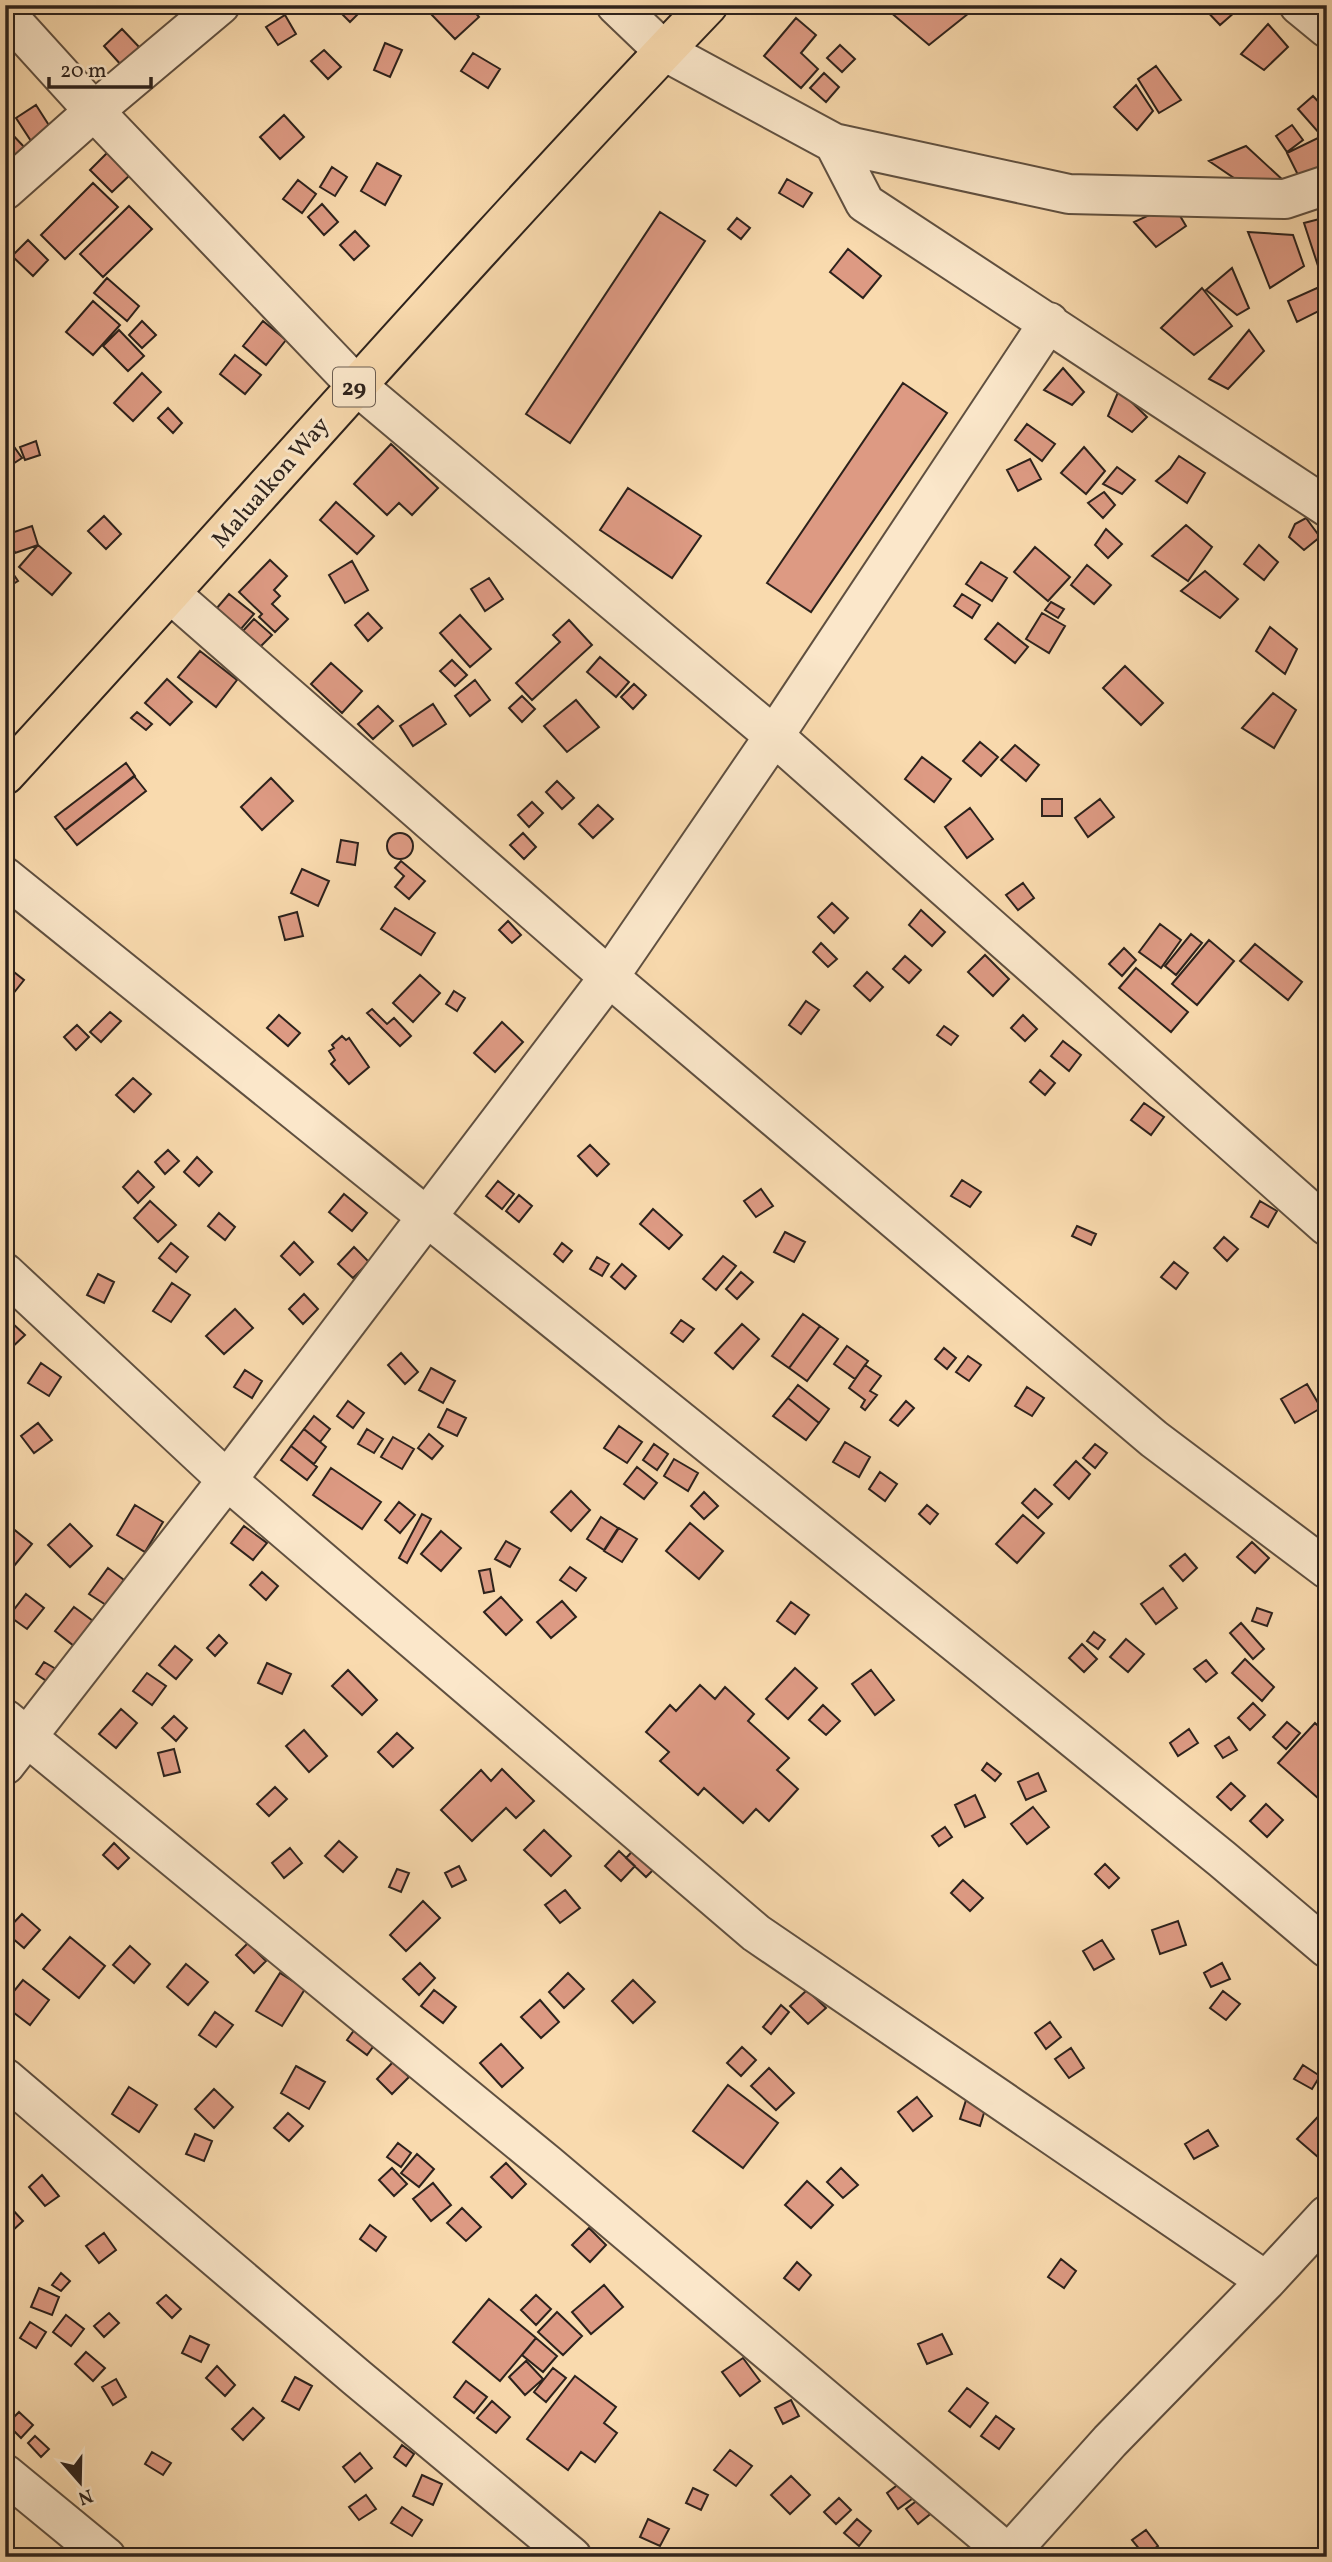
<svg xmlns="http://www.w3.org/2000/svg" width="1332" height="2562" font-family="Vollkorn,serif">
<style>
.building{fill:#dd9a83;stroke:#2d221c;stroke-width:2}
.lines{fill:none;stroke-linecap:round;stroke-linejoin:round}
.street-casing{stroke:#605040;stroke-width:42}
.primary-casing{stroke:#2d221c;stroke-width:42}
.street{stroke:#fbe7ca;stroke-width:38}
.primary{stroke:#f9daae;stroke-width:38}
.labels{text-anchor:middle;stroke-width:6;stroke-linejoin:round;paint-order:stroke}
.shield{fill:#fbe7ca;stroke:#6b5d50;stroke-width:2}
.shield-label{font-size:23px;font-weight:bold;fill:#2d221c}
.street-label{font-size:24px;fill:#2d221c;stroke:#fbe7ca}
</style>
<rect width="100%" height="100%" fill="#f9daae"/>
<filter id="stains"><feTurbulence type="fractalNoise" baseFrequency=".00286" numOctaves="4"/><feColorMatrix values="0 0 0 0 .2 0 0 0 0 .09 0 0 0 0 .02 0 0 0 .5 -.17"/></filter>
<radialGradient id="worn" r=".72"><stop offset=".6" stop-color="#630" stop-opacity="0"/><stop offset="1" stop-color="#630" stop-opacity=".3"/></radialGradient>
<path class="building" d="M341,5H360L363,9L350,22L337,9Z
M438,5H469L479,17L455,39L430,13Z
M882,5H979L929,45Z
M1201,5H1243L1220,25Z
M285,15L296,34L278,45L266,27Z
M796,18L816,35L801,53L818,69L801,88L764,56Z
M1268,24L1288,47L1264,70L1241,54Z
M122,29L141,49L122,66L104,46Z
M385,43L402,50L390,77L374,70Z
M840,45L855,59L842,72L827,58Z
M324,50L341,67L328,79L311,61Z
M473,53L500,69L488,88L461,71Z
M1156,66L1181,100L1159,113L1138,79Z
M824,73L839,87L826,102L810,88Z
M1136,85L1153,111L1137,130L1114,107Z
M1313,96L1327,111V127L1319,133L1298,109Z
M36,105L52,130L33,144L16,118Z
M284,115L304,137L280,159L260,137Z
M1292,125L1303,140L1287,152L1276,136Z
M9,131L27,150L9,167L5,163V134Z
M1326,134L1327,174L1303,185L1287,153Z
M1246,146L1285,182L1259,195L1209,161Z
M107,153L130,175L112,192L90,170Z
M377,163L401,176L385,205L361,191Z
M332,167L347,177L335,196L320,187Z
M787,179L812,193L803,207L779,193Z
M298,180L316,194L302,213L283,199Z
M93,183L118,207L65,259L41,235Z
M322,204L338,222L324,235L308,217Z
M1173,204L1186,226L1156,247L1134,222Z
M129,206L152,229L103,277L80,254Z
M660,212L705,241L570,443L526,414Z
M1327,217V269L1320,272L1304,223Z
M737,218L750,228L741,239L728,229Z
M355,231L369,246L354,260L340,245Z
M1248,232L1293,235L1304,266L1270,288Z
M28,240L48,260L33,276L12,256Z
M848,249L881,276L863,298L830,272Z
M1232,268L1249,308L1237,315L1206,290Z
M107,278L139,306L127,321L94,293Z
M1202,288L1232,326L1194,355L1161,328Z
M1317,288L1327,302V307L1297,322L1288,301Z
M93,301L120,325L93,355L66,332Z
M142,321L156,335L142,348L129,335Z
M263,321L286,340L266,365L243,346Z
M119,330L144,356L128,371L103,346Z
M1249,330L1264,351L1228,389L1209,379Z
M235,355L261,375L245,394L220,374Z
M1063,368L1084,392L1072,405L1044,390Z
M142,373L161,392L133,421L114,403Z
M903,383L947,413L811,612L767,583Z
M1119,390L1147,417L1132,432L1108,416Z
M168,408L182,423L173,433L158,418Z
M1027,424L1055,444L1042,461L1015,440Z
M5,434L22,458L5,469Z
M36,441L40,455L25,460L20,447Z
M391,444L438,488L412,515L399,503L387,515L354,484Z
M1084,447L1105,471L1086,494L1061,473Z
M1179,456L1205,473L1187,503L1156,481L1170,469Z
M1030,459L1041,479L1018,491L1007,470Z
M1117,467L1135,480L1122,494L1103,484Z
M628,488L701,536L672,578L600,530Z
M1104,492L1115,505L1103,518L1088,503Z
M336,502L374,536L357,554L320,520Z
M104,516L121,534L106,549L88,531Z
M1306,518L1320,537L1304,550L1289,537L1295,524Z
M1186,525L1212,547L1188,581L1152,556Z
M32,526L38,545L15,553L8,534Z
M1106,529L1122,544L1108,558L1095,545Z
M38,545L71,573L52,595L19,567Z
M1259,545L1278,562L1264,580L1244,564Z
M1035,547L1070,577L1048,601L1014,572Z
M270,560L287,576L274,590L280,596L272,604L288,619L275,632L259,617L262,614L239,592Z
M352,561L368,590L345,603L329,575Z
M5,562L18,581L5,589Z
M981,562L1007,578L992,601L966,584Z
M1087,565L1111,585L1094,604L1071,585Z
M1205,571L1238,599L1220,618L1181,591Z
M489,578L503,599L485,611L471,589Z
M229,594L254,614L234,637L210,616Z
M962,594L980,605L972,618L954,606Z
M1051,602L1064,609L1058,618L1045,610Z
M368,613L382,628L368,641L355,625Z
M1042,613L1065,626L1049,653L1026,639Z
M460,615L491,649L470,667L440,633Z
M254,619L272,635L258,649L241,633Z
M569,620L592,645L532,700L516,683L560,642L553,635Z
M998,623L1028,647L1015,663L985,639Z
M1270,627L1297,649L1285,674L1256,651Z
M200,651L237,680L216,707L178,677Z
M600,657L629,682L616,697L587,672Z
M452,660L467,675L455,686L440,671Z
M331,663L362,691L342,713L311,684Z
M1125,666L1163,703L1141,725L1103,688Z
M167,679L192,702L170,725L145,703Z
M475,680L490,700L470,716L455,696Z
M634,684L646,695L633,709L621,697Z
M1273,693L1296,710L1274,748L1242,728Z
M522,696L535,709L522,722L509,708Z
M576,700L599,727L567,752L544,726Z
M433,704L446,724L413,746L400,726Z
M378,706L393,721L373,739L358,724Z
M137,712L152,724L146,730L131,718Z
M980,742L998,757L981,776L963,761Z
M1015,745L1039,765L1026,781L1001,760Z
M922,757L951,779L934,802L905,779Z
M126,763L135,776L65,830L55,817Z
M134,776L146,791L77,845L65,830Z
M271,778L293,801L262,830L241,807Z
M557,781L574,798L562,809L546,792Z
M1042,799H1062V816H1042Z
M1100,799L1114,817L1088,837L1075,818Z
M532,802L543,813L529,827L518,815Z
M598,805L613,819L593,838L579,824Z
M970,808L993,839L967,858L945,827Z
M387 846a13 13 0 1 1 26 0a13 13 0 1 1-26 0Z
M523,833L536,847L524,859L510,845Z
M341,840L358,843L355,865L337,862Z
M401,861L425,881L409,899L395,887L404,876L395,868Z
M302,869L329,881L318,906L291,893Z
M1023,883L1034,898L1018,910L1006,895Z
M832,903L848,918L834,933L818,917Z
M395,908L435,933L421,955L381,929Z
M921,910L945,932L932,946L909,925Z
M297,912L303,936L285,940L279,917Z
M508,921L521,935L512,943L499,930Z
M1160,924L1181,940L1161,968L1139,952Z
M1191,934L1202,943L1176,975L1165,966Z
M1209,940L1234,961L1197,1005L1172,984Z
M821,943L837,959L828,967L813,952Z
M1255,944L1302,982L1288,1000L1240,961Z
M1124,948L1136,960L1122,976L1109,964Z
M985,955L1009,979L993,996L968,972Z
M905,956L921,970L909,983L893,969Z
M5,965L24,980L5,1004Z
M1136,968L1188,1012L1171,1032L1119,988Z
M867,972L883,987L870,1001L854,986Z
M420,975L440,993L413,1022L393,1003Z
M454,991L465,998L457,1011L446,1004Z
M806,1001L819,1010L801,1034L789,1025Z
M372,1009L387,1024L394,1018L411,1036L400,1046L367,1013Z
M110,1012L121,1021L101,1042L90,1032Z
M279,1015L300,1033L288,1046L267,1028Z
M1023,1015L1037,1029L1025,1041L1011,1028Z
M502,1022L523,1042L495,1072L474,1053Z
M77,1025L89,1037L76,1050L64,1037Z
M944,1026L958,1036L951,1045L937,1035Z
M342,1036L346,1040L349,1038L369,1067L349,1084L331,1064L335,1060L329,1051L334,1048L332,1045Z
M1063,1041L1081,1055L1069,1071L1051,1056Z
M1040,1070L1055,1083L1045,1095L1030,1082Z
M133,1078L151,1094L134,1112L116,1095Z
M1144,1103L1164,1117L1151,1135L1131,1120Z
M590,1145L609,1164L597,1176L578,1156Z
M168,1150L179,1161L165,1174L155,1162Z
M197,1157L212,1172L199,1186L184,1172Z
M138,1171L154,1187L138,1203L123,1187Z
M962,1180L981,1192L970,1207L951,1196Z
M498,1181L514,1194L502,1209L486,1196Z
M761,1189L773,1206L756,1217L744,1201Z
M344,1194L367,1213L352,1231L329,1212Z
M519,1195L532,1206L519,1222L506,1211Z
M150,1201L176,1225L158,1242L134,1218Z
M1260,1201L1277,1211L1268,1227L1251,1217Z
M653,1209L682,1235L669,1249L640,1224Z
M219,1213L235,1227L225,1240L208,1226Z
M1077,1226L1096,1234L1091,1245L1072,1236Z
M785,1232L805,1242L794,1262L774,1252Z
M1224,1237L1238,1249L1227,1261L1214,1248Z
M294,1242L313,1262L300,1275L281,1256Z
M171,1243L188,1257L176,1272L159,1258Z
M562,1243L572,1251L563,1262L554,1254Z
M354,1247L369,1262L353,1278L338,1264Z
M723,1256L736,1266L716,1290L703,1279Z
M597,1257L609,1264L602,1276L590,1269Z
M1174,1262L1188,1273L1176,1289L1161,1277Z
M622,1264L636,1276L625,1289L611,1277Z
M741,1272L753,1282L737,1299L726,1289Z
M98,1274L114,1282L104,1303L87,1295Z
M172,1283L190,1295L171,1322L153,1311Z
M304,1294L318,1309L303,1324L289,1309Z
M235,1309L253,1328L224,1354L206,1336Z
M803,1314L820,1326L789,1368L772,1356Z
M681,1320L694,1329L683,1342L671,1333Z
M11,1322L25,1335L7,1352L5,1350V1328Z
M742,1324L759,1339L733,1369L715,1353Z
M820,1326L838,1339L807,1381L789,1368Z
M847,1346L868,1361L855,1379L834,1364Z
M944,1348L956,1358L947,1369L935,1359Z
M401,1353L418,1372L405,1384L388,1365Z
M968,1356L981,1365L969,1381L956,1372Z
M41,1363L61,1377L49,1396L28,1383Z
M865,1365L881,1376L870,1391L877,1395L865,1410L861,1407L865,1400L849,1388Z
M431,1368L455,1381L443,1403L419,1390Z
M245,1370L262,1381L252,1398L234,1387Z
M1307,1384L1321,1408L1295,1423L1281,1399Z
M798,1385L829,1409L819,1423L788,1398Z
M1027,1387L1044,1398L1032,1416L1015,1406Z
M788,1398L819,1423L806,1440L773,1416Z
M348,1401L364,1413L353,1428L337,1416Z
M906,1401L914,1408L898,1426L890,1420Z
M447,1409L466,1418L457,1436L438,1427Z
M314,1416L330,1429L320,1442L304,1429Z
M38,1423L52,1440L34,1453L21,1436Z
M619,1426L642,1442L627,1463L604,1448Z
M304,1429L326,1447L314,1464L291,1446Z
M367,1429L383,1439L374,1453L358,1444Z
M429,1434L443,1446L432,1459L418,1448Z
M393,1437L414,1449L402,1469L381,1457Z
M845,1442L870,1457L859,1477L833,1462Z
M654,1444L668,1454L657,1470L643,1460Z
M1095,1444L1107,1453L1095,1468L1083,1458Z
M291,1446L317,1467L307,1480L281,1460Z
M674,1459L698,1473L688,1491L664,1476Z
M1076,1461L1090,1474L1069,1499L1054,1485Z
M637,1467L657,1483L644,1499L624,1484Z
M331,1468L381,1502L362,1529L313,1495Z
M880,1472L897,1484L885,1501L869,1489Z
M1035,1489L1052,1504L1038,1518L1022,1503Z
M571,1491L590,1510L571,1531L551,1512Z
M704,1492L718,1506L704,1519L691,1506Z
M399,1502L415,1515L400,1533L385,1520Z
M135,1505L163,1522L145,1552L117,1535Z
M927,1505L938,1514L930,1524L919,1514Z
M422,1514L431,1519L407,1563L399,1558Z
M1023,1515L1044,1533L1017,1563L996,1544Z
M601,1517L618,1528L604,1550L587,1539Z
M6,1523L32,1544L14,1566L5,1559Z
M690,1523L723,1551L699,1579L666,1551Z
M70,1524L92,1546L70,1567L48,1545Z
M244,1526L267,1543L253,1560L231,1543Z
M619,1528L637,1539L622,1562L604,1551Z
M441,1531L461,1548L441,1571L421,1554Z
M506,1541L520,1549L510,1567L495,1559Z
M1252,1542L1269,1558L1255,1573L1237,1557Z
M1185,1554L1197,1568L1183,1581L1170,1566Z
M570,1567L586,1578L576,1591L560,1580Z
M108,1568L124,1580L106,1605L89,1594Z
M490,1569L494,1591L484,1593L479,1571Z
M262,1572L278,1586L266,1600L250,1585Z
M1163,1588L1177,1608L1156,1624L1141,1604Z
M26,1594L44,1608L27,1629L9,1616Z
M501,1597L522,1620L506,1635L484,1612Z
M562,1601L576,1617L551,1638L537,1622Z
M791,1602L809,1615L795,1634L777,1621Z
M74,1607L93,1621L74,1646L55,1631Z
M1257,1608L1272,1613L1267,1626L1252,1621Z
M1241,1623L1264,1649L1253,1659L1230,1633Z
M1094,1632L1105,1640L1098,1649L1087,1641Z
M219,1635L227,1643L215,1656L207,1648Z
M1126,1639L1144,1654L1128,1672L1110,1657Z
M1082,1644L1097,1659L1084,1672L1069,1658Z
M175,1646L192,1660L176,1679L159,1665Z
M1245,1659L1274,1687L1262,1701L1232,1673Z
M1206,1660L1217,1673L1206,1682L1194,1669Z
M44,1662L56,1669L48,1682L36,1674Z
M267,1663L291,1674L282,1694L258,1683Z
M795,1668L817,1688L788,1719L766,1699Z
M348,1670L377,1700L362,1715L332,1686Z
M871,1670L894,1700L875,1715L852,1684Z
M147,1673L166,1686L152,1705L133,1691Z
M700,1685L715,1699L725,1687L754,1714L748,1721L789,1758L777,1770L798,1789L769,1821L756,1809L743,1823L704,1788L698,1795L660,1761L669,1752L646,1732L670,1705L676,1711Z
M1253,1703L1265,1715L1250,1730L1238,1718Z
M823,1705L840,1721L826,1735L809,1720Z
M121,1709L137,1723L116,1748L99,1734Z
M174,1716L187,1728L176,1741L162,1728Z
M1287,1722L1300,1733L1286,1749L1273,1737Z
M1315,1723L1327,1734V1806L1278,1763Z
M1189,1729L1198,1743L1178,1756L1170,1743Z
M304,1730L327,1756L309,1772L286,1746Z
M397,1733L413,1748L393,1767L378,1752Z
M1229,1737L1237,1750L1223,1758L1215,1746Z
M174,1749L180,1772L164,1776L158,1753Z
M987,1763L1001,1774L995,1781L982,1770Z
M502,1769L534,1801L516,1818L506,1808L472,1841L441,1810L481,1770L491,1781Z
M1038,1773L1046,1791L1026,1800L1018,1782Z
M1231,1783L1245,1796L1231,1810L1217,1797Z
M275,1787L287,1799L269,1816L257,1804Z
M975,1795L985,1817L965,1827L955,1805Z
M1266,1804L1283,1820L1267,1837L1250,1821Z
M1033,1807L1049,1827L1027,1844L1011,1824Z
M945,1827L952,1837L939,1846L932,1836Z
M544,1830L571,1856L551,1876L524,1850Z
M339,1841L357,1857L343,1872L325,1856Z
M641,1842L662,1861L646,1877L626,1858Z
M114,1843L129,1858L118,1869L103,1855Z
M290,1848L302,1863L284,1878L272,1863Z
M619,1851L635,1866L621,1881L605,1866Z
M1105,1864L1119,1878L1109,1888L1095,1874Z
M459,1866L466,1880L452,1887L445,1873Z
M397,1869L409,1873L401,1892L389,1887Z
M963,1880L983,1898L970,1911L951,1893Z
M565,1890L580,1908L560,1923L545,1905Z
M423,1901L440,1918L406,1951L390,1935Z
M22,1914L40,1930L24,1948L5,1932Z
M1178,1921L1186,1945L1160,1954L1152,1930Z
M70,1937L105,1966L79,1998L43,1969Z
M1102,1940L1114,1959L1094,1970L1083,1951Z
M248,1943L266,1961L254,1973L236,1955Z
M130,1946L150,1964L134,1983L113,1965Z
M420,1963L435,1978L419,1995L403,1979Z
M1222,1963L1230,1979L1211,1987L1204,1973Z
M186,1964L208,1982L188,2005L167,1987Z
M280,1973L305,1989L282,2026L256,2011Z
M568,1973L584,1989L564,2008L549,1992Z
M23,1980L49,2000L30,2025L5,2006V2002Z
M633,1980L655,2002L633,2023L612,2001Z
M434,1990L456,2007L443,2023L421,2006Z
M807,1990L826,2008L808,2024L790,2006Z
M1223,1991L1240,2004L1226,2020L1210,2008Z
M540,2000L559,2022L541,2038L521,2017Z
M781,2005L789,2012L771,2034L763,2027Z
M215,2012L233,2025L216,2047L199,2035Z
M360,2022L381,2036L367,2055L347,2040Z
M1050,2022L1061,2037L1046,2049L1035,2033Z
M501,2044L523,2068L502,2087L480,2063Z
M742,2047L756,2060L741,2076L727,2063Z
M1071,2048L1084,2068L1069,2078L1055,2059Z
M393,2062L409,2077L392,2094L377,2079Z
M1303,2065L1320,2076L1312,2089L1294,2079Z
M296,2066L325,2082L309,2109L281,2093Z
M769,2068L794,2093L776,2110L751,2086Z
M728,2085L778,2123L743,2168L693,2131Z
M129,2087L157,2105L139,2132L112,2114Z
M214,2089L233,2107L214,2128L195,2109Z
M917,2097L932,2116L913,2131L898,2112Z
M967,2097L987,2103L980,2126L960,2119Z
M1327,2107V2147L1318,2157L1297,2139Z
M288,2113L303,2126L289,2141L274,2128Z
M1208,2130L1218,2146L1194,2159L1185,2144Z
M195,2134L212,2141L204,2161L186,2154Z
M398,2143L411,2153L401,2167L387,2157Z
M417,2154L434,2169L419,2187L401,2173Z
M506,2163L526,2184L512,2198L491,2177Z
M392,2168L407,2184L394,2196L379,2180Z
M841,2168L858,2185L843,2198L827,2182Z
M42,2175L59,2196L45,2206L29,2187Z
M807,2181L833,2205L811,2228L785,2205Z
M433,2183L451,2205L431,2221L413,2199Z
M11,2208L23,2221L11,2232L5,2226V2213Z
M462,2208L481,2227L466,2241L447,2223Z
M370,2225L386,2237L376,2251L360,2239Z
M589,2228L606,2245L590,2262L572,2245Z
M104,2233L116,2250L99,2263L86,2246Z
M1061,2259L1076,2271L1064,2288L1048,2277Z
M797,2262L811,2275L799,2290L784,2278Z
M61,2273L70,2281L61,2291L52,2285Z
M604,2285L623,2307L591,2334L572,2312Z
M39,2288L59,2297L52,2315L31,2307Z
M166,2295L181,2309L172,2318L157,2303Z
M536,2295L551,2309L536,2325L521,2310Z
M489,2299L536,2338L500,2381L453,2342Z
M557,2312L582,2336L563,2355L538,2332Z
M109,2313L119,2323L104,2337L94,2326Z
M66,2315L84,2329L71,2346L53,2332Z
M30,2322L46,2332L36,2348L20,2338Z
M942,2334L952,2354L927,2364L918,2344Z
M190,2336L209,2345L201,2362L182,2353Z
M536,2338L557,2356L543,2372L522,2355Z
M86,2352L105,2368L93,2381L75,2364Z
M743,2358L760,2381L740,2396L722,2372Z
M526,2361L543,2379L525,2395L509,2377Z
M217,2366L235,2385L225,2396L206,2378Z
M553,2368L566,2378L546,2402L534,2392Z
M575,2376L616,2407L604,2423L617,2433L595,2462L581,2452L568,2470L527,2439Z
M295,2377L312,2386L299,2410L282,2401Z
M116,2379L126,2397L113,2405L102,2387Z
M466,2381L487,2397L474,2413L454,2397Z
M967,2388L988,2403L970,2427L949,2411Z
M791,2400L799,2416L783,2424L775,2408Z
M492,2401L510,2417L496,2433L477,2418Z
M253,2408L264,2418L243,2440L232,2429Z
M19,2412L33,2425L21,2438L7,2424Z
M996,2416L1014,2429L999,2449L981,2436Z
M35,2436L49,2449L41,2457L28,2443Z
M402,2445L414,2454L406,2466L394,2457Z
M730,2450L752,2466L736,2486L714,2470Z
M152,2452L171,2463L163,2475L145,2464Z
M360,2453L372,2468L355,2482L343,2467Z
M422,2475L442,2484L433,2505L413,2496Z
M791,2476L810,2495L790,2514L771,2495Z
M904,2480L916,2496L898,2509L887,2493Z
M693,2488L708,2495L701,2510L686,2503Z
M366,2495L376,2509L359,2520L349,2507Z
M923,2496L934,2511L918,2524L906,2509Z
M839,2498L851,2510L836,2524L824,2512Z
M402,2507L422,2520L412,2536L391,2523Z
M648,2519L669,2529L660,2546L640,2537Z
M857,2519L871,2531L859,2546L844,2533Z
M1146,2530L1158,2546L1145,2556L1132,2540Z"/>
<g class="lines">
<g class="street-casing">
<path id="street" d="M616,5L664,51L834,143L865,203L1327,507
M1299,5L1327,28
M5,13L94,111L356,385L774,736L1327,1226
M834,143L1069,194L1285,199L1327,185
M5,190L94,111L220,5
M171,594L609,977L1154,1439L1327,1569
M5,877L987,1668L1222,1859L1327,1948
M5,1273L227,1480L756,1933L1266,2281
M5,1719L547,2164L1012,2557
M5,1765L227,1480L609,977L774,736L1049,322
M5,2078L356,2377L572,2557
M5,2474L106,2557
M1006,2557L1110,2441L1266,2281L1327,2215"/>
</g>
<g class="primary-casing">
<path id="primary" d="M5,775C240,519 468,256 708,5"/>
</g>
<use href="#street" class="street"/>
<use href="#primary" class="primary"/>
</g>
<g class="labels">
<rect class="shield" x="333" y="367.5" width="42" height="39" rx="5"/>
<g class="shield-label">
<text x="354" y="395">29</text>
</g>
<g class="street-label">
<text transform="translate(270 482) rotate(-49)" y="8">Malualkon Way</text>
</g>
</g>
<rect width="1332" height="2562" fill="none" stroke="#f9daae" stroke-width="28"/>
<rect x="7" y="7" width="1318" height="2548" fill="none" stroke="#2d221c" stroke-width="3.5"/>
<rect x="14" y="14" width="1304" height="2534" fill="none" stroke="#2d221c" stroke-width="2"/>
<g transform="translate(80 2482) rotate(160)" stroke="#fbe7ca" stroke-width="5" paint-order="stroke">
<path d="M0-5L12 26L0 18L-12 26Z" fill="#2d221c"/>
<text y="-10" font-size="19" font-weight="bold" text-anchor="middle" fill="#2d221c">N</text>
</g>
<path d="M49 77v10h102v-10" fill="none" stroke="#2d221c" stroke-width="3.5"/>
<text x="60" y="77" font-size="21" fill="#2d221c" stroke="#fbe7ca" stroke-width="5" paint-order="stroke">20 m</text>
<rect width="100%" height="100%" filter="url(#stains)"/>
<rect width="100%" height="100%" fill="url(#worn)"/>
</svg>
